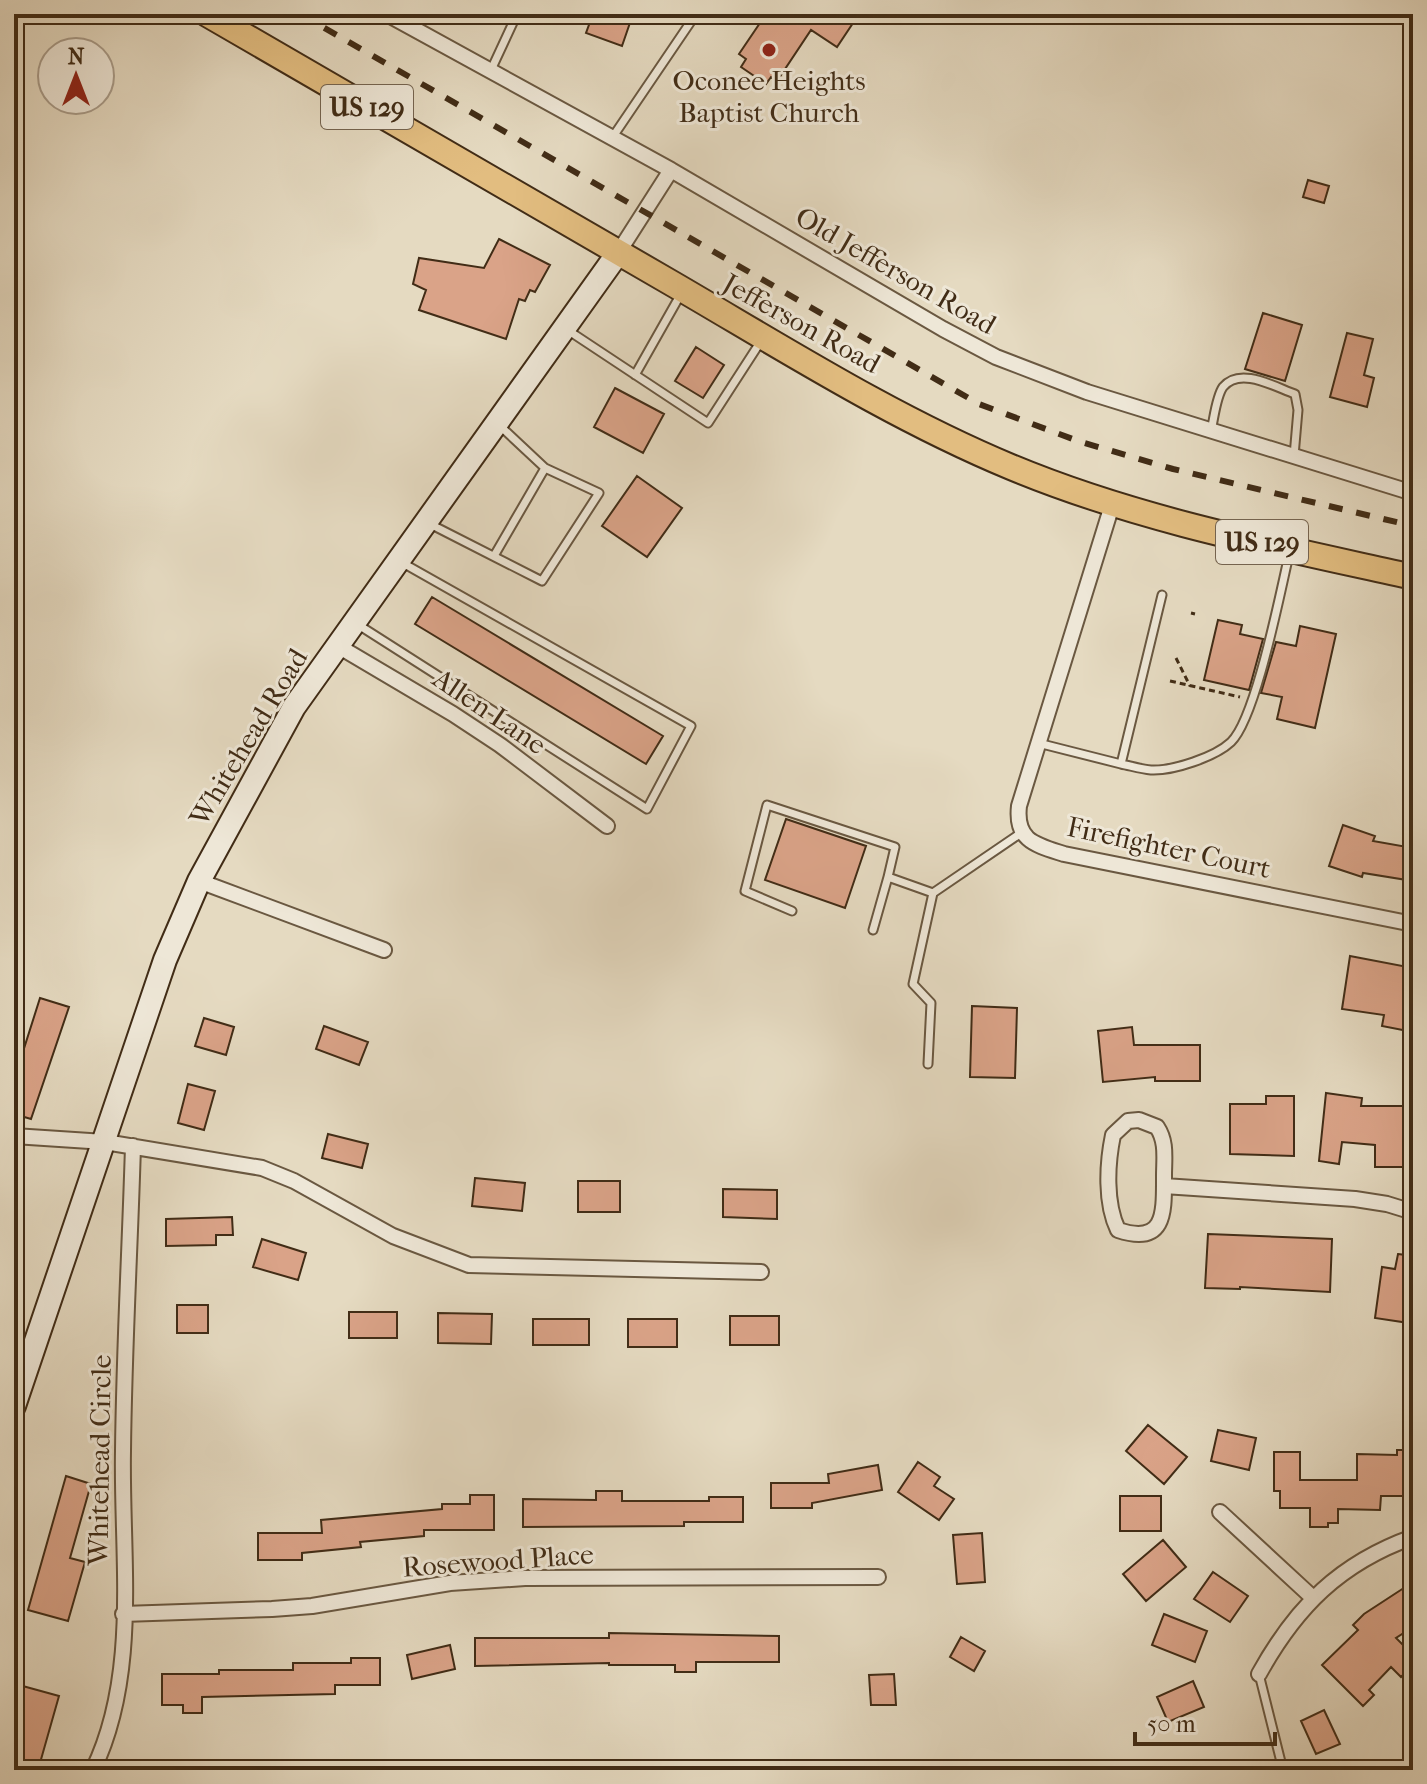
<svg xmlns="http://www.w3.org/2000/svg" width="1427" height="1784" font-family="'IM FELL French Canon',serif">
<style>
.building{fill:#daa388;stroke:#412c16;stroke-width:2}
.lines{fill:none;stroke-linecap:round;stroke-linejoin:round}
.service-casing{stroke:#6a5841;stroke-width:11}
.minor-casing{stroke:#6a5841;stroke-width:18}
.secondary-casing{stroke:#412c16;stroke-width:26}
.trunk-casing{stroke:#412c16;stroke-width:28}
.path{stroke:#412c16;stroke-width:3;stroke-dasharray:6 4;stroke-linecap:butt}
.service{stroke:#eee7d7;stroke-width:7}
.minor{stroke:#eee7d7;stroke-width:14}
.secondary{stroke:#eee7d7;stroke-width:22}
.trunk{stroke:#e2bd80;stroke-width:24}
.rail{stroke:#412c16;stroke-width:6;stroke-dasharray:14 14;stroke-linecap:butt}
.poi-dot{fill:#8f2418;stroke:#eee7d7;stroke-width:3}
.labels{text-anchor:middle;stroke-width:6;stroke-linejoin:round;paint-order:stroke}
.shield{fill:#eee7d7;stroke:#756450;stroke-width:2}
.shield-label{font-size:26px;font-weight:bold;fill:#412c16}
.poi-label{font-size:28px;fill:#412c16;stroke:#eee7d7}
.street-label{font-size:28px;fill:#412c16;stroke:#eee7d7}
</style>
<rect width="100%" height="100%" fill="#e5dac1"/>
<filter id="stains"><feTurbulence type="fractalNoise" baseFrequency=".0025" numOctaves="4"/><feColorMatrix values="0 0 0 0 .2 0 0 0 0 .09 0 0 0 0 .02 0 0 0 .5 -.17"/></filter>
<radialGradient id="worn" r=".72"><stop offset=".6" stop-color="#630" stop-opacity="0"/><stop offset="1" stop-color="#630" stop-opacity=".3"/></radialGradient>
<path class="building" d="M593,14H633L622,46L586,33Z
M766,14H859L837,47L811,30L777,81L771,77L766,84L741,67L746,59L739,54Z
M1308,180L1329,186L1324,203L1303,197Z
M499,239L550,265L535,292L530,290L525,301L519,299L506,339L419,310L426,290L413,284L419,258L484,268Z
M1263,313L1302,325L1285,381L1245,369Z
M1347,333L1373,339L1364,375L1374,378L1367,407L1330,397Z
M696,347L724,365L703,398L675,381Z
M615,388L664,414L643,453L594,427Z
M637,476L682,508L647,557L602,526Z
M432,597L663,736L646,764L415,624Z
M1218,620L1242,625L1240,634L1263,639L1249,690L1204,680Z
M1300,626L1336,634L1315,728L1277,719L1282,697L1261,693L1276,642L1296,646Z
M786,819L866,846L845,908L765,880Z
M1343,825L1375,836L1373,841L1413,848V881L1363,873L1362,877L1329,866Z
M1350,956L1413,968V1032L1382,1026L1384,1015L1342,1009Z
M40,998L69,1007L31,1119L14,1114V1080Z
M972,1006L1017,1008L1015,1078L970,1077Z
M204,1018L234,1027L226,1055L195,1046Z
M324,1026L368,1042L359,1065L316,1049Z
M1132,1027L1134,1045H1200V1081H1155V1077L1103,1082L1098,1031Z
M188,1084L215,1091L204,1130L178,1123Z
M1326,1093L1362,1098L1361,1106H1403V1167H1375V1145L1342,1142L1339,1164L1319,1161Z
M1266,1096H1294V1156L1230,1154V1104H1266Z
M328,1134L368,1144L362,1168L322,1158Z
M475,1178L525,1183L522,1211L472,1206Z
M578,1181H620V1212H578Z
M723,1189L777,1190V1219L723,1217Z
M232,1217L233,1235H216V1245L166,1246V1219Z
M1208,1234L1332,1239L1330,1292L1240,1287V1289L1205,1288Z
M262,1239L306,1253L298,1280L253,1267Z
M1398,1254L1413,1256V1291L1409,1323L1375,1318L1382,1267L1395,1269Z
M177,1305H208V1333H177Z
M349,1312H397V1338H349Z
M438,1313L492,1314L491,1344L438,1343Z
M730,1316H779V1345H730Z
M533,1319H589V1345H533Z
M628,1319H677V1347H628Z
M1148,1425L1187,1457L1164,1484L1126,1451Z
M1218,1430L1256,1438L1249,1470L1211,1461Z
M1397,1450H1413V1496H1381L1380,1510L1338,1509V1523H1328V1527H1310V1508H1280V1491H1274V1452H1300V1480H1357V1454L1397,1455Z
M918,1462L940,1477L934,1486L954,1499L939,1520L898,1492Z
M878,1465L882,1490L812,1503V1508H771V1483H829L828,1474Z
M66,1476L91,1484L70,1558L85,1562L68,1621L28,1610Z
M596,1491H622V1501H709V1497H743V1522H684V1526L523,1527V1499L596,1500Z
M470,1495H494V1530H424V1536L360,1542L361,1547L302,1553V1560H258V1533H322L321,1520L442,1509V1504H470Z
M1120,1496H1161V1531H1120Z
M982,1533L985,1582L957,1584L953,1535Z
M1163,1540L1186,1567L1146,1601L1123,1574Z
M1213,1572L1248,1596L1230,1622L1194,1599Z
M1413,1582V1627L1396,1638L1413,1655V1665L1401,1677L1391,1667L1369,1690L1374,1695L1363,1706L1322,1665L1358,1630L1353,1625L1364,1614Z
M1164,1614L1207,1631L1195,1662L1152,1645Z
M609,1633L779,1636V1662H696V1672H675V1665H609V1663L475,1666V1638H609Z
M961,1637L985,1651L974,1671L950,1657Z
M450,1645L455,1669L412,1679L407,1655Z
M351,1658H380V1685H335V1694L202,1697V1713H183V1705H162V1674H219V1670H293V1663H351Z
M894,1674L896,1705H871L869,1675Z
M1193,1681L1204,1707L1168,1722L1157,1697Z
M19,1685L59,1696L38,1770H14V1702Z
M1324,1710L1340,1744L1316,1754L1301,1721Z"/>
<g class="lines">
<g class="service-casing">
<path id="service" d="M491,70L517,14
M612,138L696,14
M566,329L708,423L761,341
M635,375L682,292
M1211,431C1214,419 1216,397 1223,387C1240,366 1275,387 1295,394L1298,410L1294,456
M428,523L542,581L599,493L545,468
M494,556L545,468L498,424
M357,624L647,809L691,726L401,562
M1038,743L1121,764L1162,595
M1121,764C1131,766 1141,769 1151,770C1173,771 1215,757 1231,742C1256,718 1280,593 1289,555
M792,911L745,891L767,805L895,847L888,877L933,893
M873,930L888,877
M928,1064L931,1003L913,984L933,893L1021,833
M1259,1674L1283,1770"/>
</g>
<g class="minor-casing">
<path id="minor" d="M387,14L671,170L943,329L996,357L1087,392L1413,493
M618,253L671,170
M1113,502L1019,806C1015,841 1036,845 1064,854L1413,924
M338,646L453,714L500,745L607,826
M199,881L384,950
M1139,1120L1157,1127C1167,1142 1164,1158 1164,1176C1164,1212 1166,1246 1118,1230C1105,1203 1107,1164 1113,1135L1128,1121Z
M14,1136L105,1142L262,1168L294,1181L393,1236L469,1265L761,1272
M1164,1186L1355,1199L1387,1204L1413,1212
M1220,1512L1312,1597
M123,1614L272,1609L312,1606L450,1583L525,1578L878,1577
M1259,1674C1296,1607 1340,1563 1413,1537
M93,1770C140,1673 121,1556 123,1451C124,1349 130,1248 133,1146"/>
</g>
<g class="secondary-casing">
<path id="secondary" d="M14,1406L165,960L199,881L294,707L618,253"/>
</g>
<g class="trunk-casing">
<path id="trunk" d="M207,14C362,104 517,194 673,284C783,348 893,418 1011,467C1138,520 1278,547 1413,577"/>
</g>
<path class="path" d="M1191,613L1195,614
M1176,658L1190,686
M1170,681L1240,697"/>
<use href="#service" class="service"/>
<use href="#minor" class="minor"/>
<use href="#secondary" class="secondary"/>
<use href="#trunk" class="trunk"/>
<path class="rail" d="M300,14L979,404L1078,441L1173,469L1413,526"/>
</g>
<circle class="poi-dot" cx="769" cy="50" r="8"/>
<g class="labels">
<g class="shield">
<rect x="321" y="85" width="92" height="44" rx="6"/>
<rect x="1216" y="520" width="92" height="44" rx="6"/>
</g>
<g class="shield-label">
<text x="367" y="116">US 129</text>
<text x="1262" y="551">US 129</text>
</g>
<g class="poi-label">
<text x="769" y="90">Oconee Heights<tspan x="769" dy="32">Baptist Church</tspan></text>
</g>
<g class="street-label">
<text transform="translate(896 270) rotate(30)" y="10">Old Jefferson Road</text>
<text transform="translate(802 323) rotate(29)" y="10">Jefferson Road</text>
<text transform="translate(490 711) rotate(34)" y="10">Allen Lane</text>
<text transform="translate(248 737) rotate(-59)" y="10">Whitehead Road</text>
<text transform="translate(1169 847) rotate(12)" y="10">Firefighter Court</text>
<text transform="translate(99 1460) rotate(-89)" y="10">Whitehead Circle</text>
<text transform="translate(498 1560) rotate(-4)" y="10">Rosewood Place</text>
</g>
</g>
<rect width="1427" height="1784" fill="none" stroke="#e5dac1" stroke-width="48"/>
<rect x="16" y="16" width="1395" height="1752" fill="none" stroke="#412c16" stroke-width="4"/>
<rect x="24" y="24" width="1379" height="1736" fill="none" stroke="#412c16" stroke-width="2"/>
<g transform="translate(76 76)"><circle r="38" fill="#eee7d7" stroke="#a99c8a" stroke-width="2"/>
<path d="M0-6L14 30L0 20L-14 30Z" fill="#8f2418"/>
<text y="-12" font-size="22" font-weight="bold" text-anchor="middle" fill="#412c16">N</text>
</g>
<path d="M1135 1732v12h140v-12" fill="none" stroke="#412c16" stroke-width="4"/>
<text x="1147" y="1732" font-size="24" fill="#412c16" stroke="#eee7d7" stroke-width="6" paint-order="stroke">50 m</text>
<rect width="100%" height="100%" filter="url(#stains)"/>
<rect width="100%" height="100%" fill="url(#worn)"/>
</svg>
